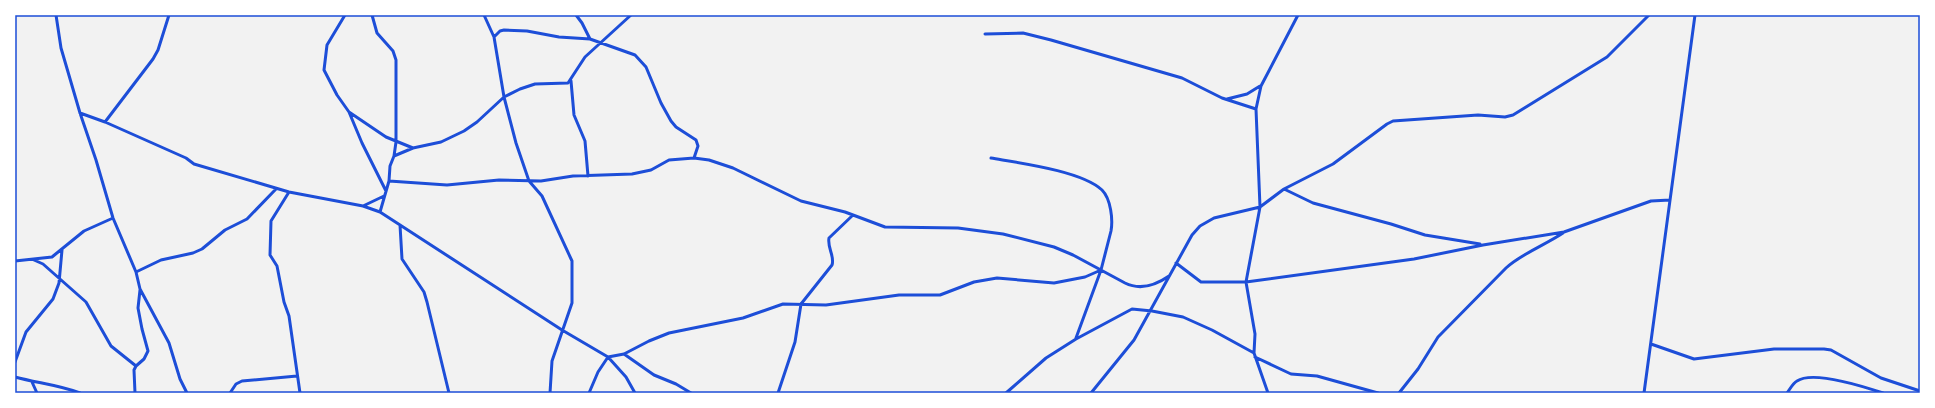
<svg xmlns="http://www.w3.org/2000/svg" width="1935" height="408" font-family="Spectral,serif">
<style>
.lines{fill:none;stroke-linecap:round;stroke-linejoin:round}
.minor{stroke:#1d4ed8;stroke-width:3}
.neatline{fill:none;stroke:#1d4ed8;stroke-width:1.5}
</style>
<rect width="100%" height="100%" fill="#f2f2f2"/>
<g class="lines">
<path class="minor" d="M56,15L61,48L80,113L96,160L113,218L136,272L140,289L169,343L180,379L187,393
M345,15L327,45L324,70L337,95L349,112L362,143L386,191
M372,15L377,33L393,51L396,60V142L394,156
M484,15L494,37L504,97L516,143L529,181L542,196L572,261V303L552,361L550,393
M576,15L582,23L590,39
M985,34L1023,33L1051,40L1182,78L1222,98L1256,109
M494,37L500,31L504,30L527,31L559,37L590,39L635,55L646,67L661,103L671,121L676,127L696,140L698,146L694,158
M571,81L574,115L585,141L588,176
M1227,99L1247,94L1260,86
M349,112L386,137L413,148
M80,113L105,122L186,158L194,164L289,192L363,206L380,212L562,330L608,357L626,377L635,393
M105,122L153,59L158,50L169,15
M991,158C1020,163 1082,171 1102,190C1111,199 1113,220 1111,231L1101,270L1076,338
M389,181L447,185L499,180L541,181L573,176L632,174L651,170L669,160L694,158L709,160L733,168L801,201L845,212L885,227L958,228L1003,234L1054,247L1073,255L1125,283C1141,291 1156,285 1169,276
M1284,189L1313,203L1391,224L1425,235L1480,244
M289,192L271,221L270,255L277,266L284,302L289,316L300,393
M363,206L384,196
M380,212L389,181L390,166L394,156L413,148L441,142L464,131L477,122L504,97L520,89L535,84L568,83L585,57L631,15
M400,225L402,259L424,292L427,302L449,393
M34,260L43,264L86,302L111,346L136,366
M15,261L52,257L84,231L113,218
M1176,263L1201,282H1246L1414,259L1483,245L1564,232L1651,201L1670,200
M136,272L161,260L193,253L202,249L225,230L247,219L276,189
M1651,344L1694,359L1774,349H1824L1831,350L1881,378L1920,391
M624,354L654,375L676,384L691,393
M1255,357L1291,374L1317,376L1378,393
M15,362L26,332L53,299L59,283L62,250
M15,377C37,383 59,385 80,393
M32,382L37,393
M135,393L134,370L136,366L144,359L148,351L142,329L138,308L140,290
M230,393L236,384L242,381L297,376
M589,393L598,372L608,357L624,354L649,341L669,333L743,318L783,304L826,305L899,295H940L974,282L997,278L1054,283L1085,277L1101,270
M778,393L795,342L801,304L832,265C835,256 827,248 829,238L853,215
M1006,393L1046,358L1076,339L1132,309L1152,311L1183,317L1212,330L1254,353
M1091,393L1134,340L1192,235L1200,226L1214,218L1260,207L1284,189L1333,164L1387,124L1393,121L1478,115L1505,117L1513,115L1607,57L1649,15
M1268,393L1254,353L1255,334L1246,282L1260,207L1256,109L1261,86L1298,15
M1399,393L1418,369L1438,337L1506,268C1521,254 1545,245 1563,233
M1644,393L1695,15
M1787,393C1790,389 1793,383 1797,381C1813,370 1865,387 1883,393"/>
</g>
<rect width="1935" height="408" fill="none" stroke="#ffffff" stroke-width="32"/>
<rect x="16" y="16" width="1903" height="376" class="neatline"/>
</svg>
